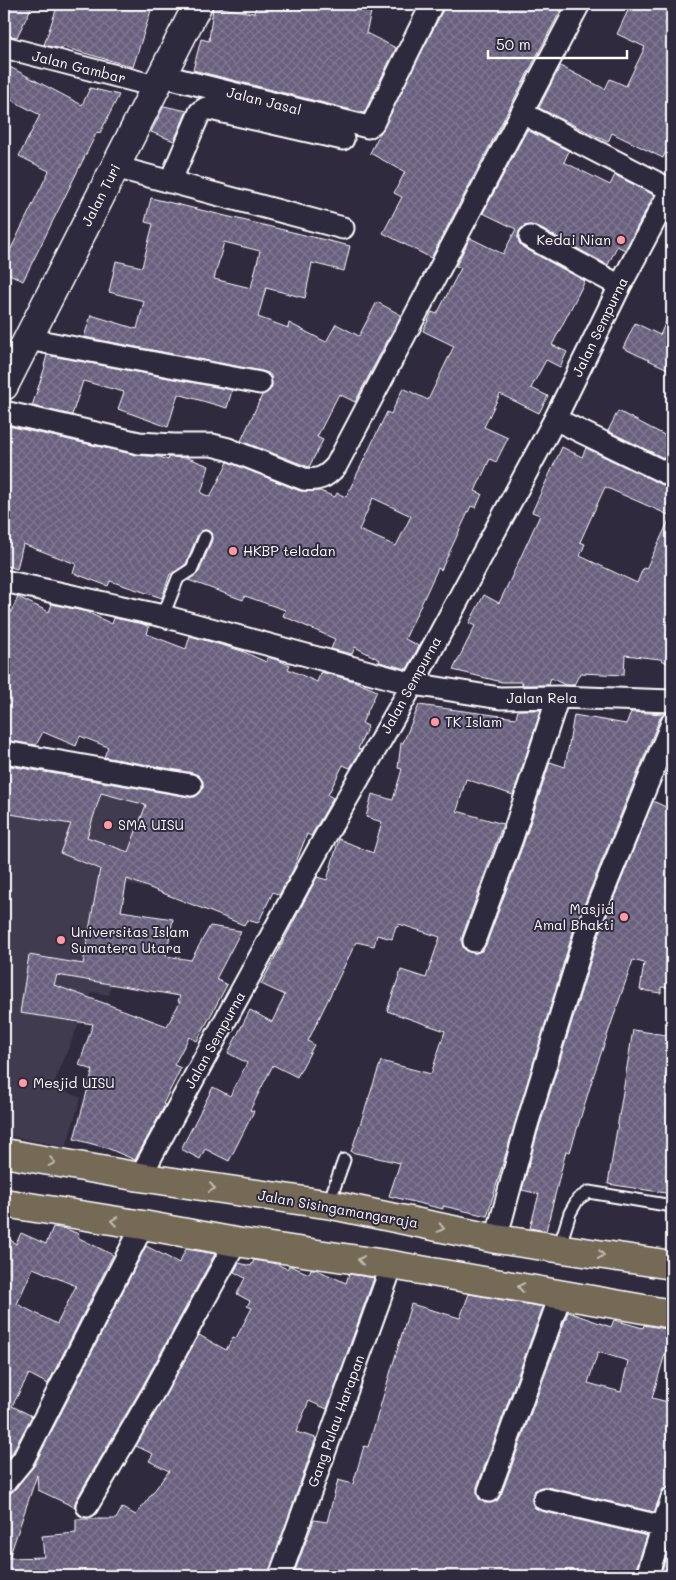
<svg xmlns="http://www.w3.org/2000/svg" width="676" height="1580" font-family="Mali,sans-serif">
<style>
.built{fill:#403a50}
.building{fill:url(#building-cross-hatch);stroke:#fff;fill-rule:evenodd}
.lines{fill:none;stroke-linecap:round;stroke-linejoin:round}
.service-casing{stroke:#fff;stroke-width:15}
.minor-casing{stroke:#fff;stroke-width:25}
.secondary-casing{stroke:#fff;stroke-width:31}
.primary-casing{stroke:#fff;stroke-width:31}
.service{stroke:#2f2a3d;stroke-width:11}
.minor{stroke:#2f2a3d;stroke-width:21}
.secondary{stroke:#2f2a3d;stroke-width:28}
.primary{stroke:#756a55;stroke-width:28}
.oneway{stroke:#c1bcb2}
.poi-dot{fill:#ff9aa2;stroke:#2f2a3d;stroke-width:2}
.labels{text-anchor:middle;stroke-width:4;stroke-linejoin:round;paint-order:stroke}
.street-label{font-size:14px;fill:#fff;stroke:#2f2a3d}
.poi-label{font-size:14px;fill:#fff;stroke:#2f2a3d;text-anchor:start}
</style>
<defs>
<pattern id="building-cross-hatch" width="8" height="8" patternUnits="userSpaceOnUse" patternTransform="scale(1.25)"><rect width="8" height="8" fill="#69617e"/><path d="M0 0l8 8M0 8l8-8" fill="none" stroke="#807991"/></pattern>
</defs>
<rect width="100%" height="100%" fill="#2f2a3d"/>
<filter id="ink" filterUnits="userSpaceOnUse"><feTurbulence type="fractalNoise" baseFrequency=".02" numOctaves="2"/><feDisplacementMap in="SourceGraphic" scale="10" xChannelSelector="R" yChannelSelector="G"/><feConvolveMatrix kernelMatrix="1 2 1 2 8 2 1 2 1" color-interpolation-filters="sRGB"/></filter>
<g filter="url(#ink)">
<path class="built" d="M4,761L77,770L178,794L144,888L127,883L109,995L92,992L53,1086L81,1098L66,1147L4,1135Z"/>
<path class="building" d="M4,4H33L17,37L4,35Z
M58,4H153L133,67L63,47L62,49L44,45Z
M257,4H284L306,10L308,4H353L372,8L366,33L396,48L364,113L193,70L201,39L209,41L213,7L254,13Z
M444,4H564L431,258L383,233L402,197L394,193L405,172L370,153L443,10Z
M631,4H672V10L665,24L672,28V139L663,158L612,133L608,142L539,108L560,66L605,89L610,79L626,86L645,47L617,34Z
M4,60H6L4,64L82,105L90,88L119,95L100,133L97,132L23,281L4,271V263L49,171L19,156L40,115L4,96Z
M164,106L187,111L174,141L151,132Z
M527,130L569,151L564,162L610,185L615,175L654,195L625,250L617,246L608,265L536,226L530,225L524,226L519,231L518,238L520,244L524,248L585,281L552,345L567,352L560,367L546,360L531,388L548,396L539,413L500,394L484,427L508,438L496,462L490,459L475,491L482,494L476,508L471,506L441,570L438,568L405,639L419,646L407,669L379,662L380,660L355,647L352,654L331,649L335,639L283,616L285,610L245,596L243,600L188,580L199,572L212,540L211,533L207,530H204L198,534L186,564L172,574H170L162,598L110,581L108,586L73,573L76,564L23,544L17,569L4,565V441L8,426L136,455L160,457L168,460L169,457L188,458L209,466L201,493L210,497L228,462L300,491H320L335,497L337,493L346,497L387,412L391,414L403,388L428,400L454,346L423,331L432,312L437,314L461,268L456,266L470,238L503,254L516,229L483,213ZM373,498L411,516L396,546L359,530Z
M151,198L350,246L344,271L312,263L305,298L266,288L258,317L288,328L289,323L326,342L336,324L359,336L377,302L401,315L355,402L339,394L317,437L323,440L309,467L241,441L262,395L269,391L272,386L271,375L268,373L262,371L84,337L91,315L137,329L144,301L109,292L116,261L142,267L153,224L145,222ZM224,242L260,251L251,288L214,279Z
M672,308V371L623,348L635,323L660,335Z
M47,355L232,390L227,408L178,394L168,427L118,409L124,392L83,381L72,415L32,406L45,367L44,366Z
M618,411L672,439V462L608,431Z
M562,447L582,457L586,448L667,487L672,488V666L660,659L625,655L624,675L580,673L574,685H565L551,678L549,685H522L523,682H502L453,670L475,626L469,623L484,595L499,603L513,574L540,515L532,512ZM605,487L671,516L646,569L643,568L637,583L580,556L585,544L580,542Z
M18,597L49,612L52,604L87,612L112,624L114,618L143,624L149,627L147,634L186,649L190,636L242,651L266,662L268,657L280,661L290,665L288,669L317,682L321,672L354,681L377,691L362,723L368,726L358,749L361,750L350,768L343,765L328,795L333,798L311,836L307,834L293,870L279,895L273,892L258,923L247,920L244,925L127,879L121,911L173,919L166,956L191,960L210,926L241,931L216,979L227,985L197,1041L189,1037L174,1065L181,1068L163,1104L165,1105L135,1160L107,1148L74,1139L93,1070L79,1065L93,1024L20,1013L29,955L83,964L100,869L60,853L71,824L4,813V765L189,797H195L200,793L203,788V781L199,776L193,773L104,757L108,747L80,736L76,746L43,732L36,745L4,740V610L10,614ZM101,793L146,805L128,852L87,837ZM57,975L180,996L178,1001L180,1002L167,1026L54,985Z
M419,705L516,718L518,710H541L513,795L466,779L457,811L503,824L462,937V944L464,949L469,952L476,953L482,951L486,945L524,842L550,762L565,767L574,715L626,724L631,712L664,714L660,718L573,932L487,1216L443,1206V1209L389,1196L400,1163L351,1152L381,1061L431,1074L445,1031L387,1011L401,970L426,978L440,937L399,924L398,927L396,926L392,939L377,935L374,946L356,942L308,1041L314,1045L297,1077L273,1065L250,1110L254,1111L229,1161L205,1149L200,1159L181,1149L213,1087L230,1096L247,1063L228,1053L250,1010L272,1022L285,995L261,984L317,877L327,880L339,839L373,853L382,822L366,817L372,794L393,800L402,769L398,768L401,743H403Z
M653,801L672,810V951L665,971L672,972V988L661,987V993L640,990L644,963L633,960L593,1077L570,1152L566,1151L546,1231L530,1228L539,1194L522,1190L538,1131L597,940Z
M633,1030L672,1036V1194L608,1184Z
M53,1227L66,1229L79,1234L77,1237L113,1255L48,1384L29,1374L12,1406L32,1416L12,1453L4,1464V1235L16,1244L21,1233L46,1244ZM33,1268L76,1286L57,1324L17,1304Z
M146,1246L179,1263L186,1249L215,1254L142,1387L76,1500L74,1507L38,1490L37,1475L9,1558L44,1557L42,1536L76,1533V1519H116L122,1508L136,1515L169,1471L149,1461L153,1454L136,1446L199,1335L226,1350L233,1337L236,1338L252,1308L247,1306L250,1301L237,1294L245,1278L234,1272L239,1263L251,1266L254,1260L277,1264L287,1269L289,1266H291L309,1274L311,1269H315L346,1283L349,1274L374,1278L327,1409L309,1401L296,1432L316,1438L268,1576H7V1563L6,1565H4V1494L10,1493L14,1490L34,1466Z
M469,1294L543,1307L477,1487V1493L479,1499L485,1503H491L497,1501L501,1495L568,1312L611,1327L614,1320L643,1328L644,1325L672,1330L652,1398L672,1403V1486L663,1489L654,1512L547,1487H541L535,1490L532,1497V1503L535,1508L541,1511L647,1536L635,1572L625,1569L622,1576H293L314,1520L327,1522L338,1480L353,1484L364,1446L368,1447L411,1304L460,1318ZM598,1352L628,1361L621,1392L588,1383Z
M672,1538V1576H660Z"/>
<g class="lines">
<g class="service-casing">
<path id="service" d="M163,616L178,578L192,569L205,537
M332,1205L333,1191L344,1160
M559,1248L570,1213L578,1199L589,1192L672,1206"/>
</g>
<g class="minor-casing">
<path id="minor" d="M4,47L155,86
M160,75L368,127L373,123L432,4
M522,113L671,190
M115,167L343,228
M170,182L200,112L206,108L343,139
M530,237L620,286
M28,339L260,383
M4,412L139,443L174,445H212L228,449L304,479C319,481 326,477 336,466L579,4
M555,419L672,476
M4,581L163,616L413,684L500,698L558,697L672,701
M4,752L191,785
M474,941L512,838L558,697
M140,1177L325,837L413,684L555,419L620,286L672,188
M496,1239L526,1128L585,936L672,723
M4,1482H5L23,1460L143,1225
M489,1491L561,1294
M544,1499L664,1527
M87,1506L153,1393L236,1242
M280,1576L392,1265
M647,1576L672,1498"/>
</g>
<g class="secondary-casing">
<path id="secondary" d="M4,386L198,4"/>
</g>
<g class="primary-casing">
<path id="primary" d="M4,1153L140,1177L332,1205L496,1239L672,1265
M4,1203L143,1225L236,1242L392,1265L672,1314"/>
</g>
<use href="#service" class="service"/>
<use href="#minor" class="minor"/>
<use href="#secondary" class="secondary"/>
<use href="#primary" class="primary"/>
</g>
<defs><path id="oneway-chevron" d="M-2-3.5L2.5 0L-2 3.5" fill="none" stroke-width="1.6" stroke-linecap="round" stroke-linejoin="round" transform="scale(1.25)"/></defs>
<g class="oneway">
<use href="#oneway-chevron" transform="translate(52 1162) rotate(10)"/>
<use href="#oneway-chevron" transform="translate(212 1188) rotate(8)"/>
<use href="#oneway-chevron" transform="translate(114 1221) rotate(-171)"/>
<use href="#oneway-chevron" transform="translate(441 1228) rotate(12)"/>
<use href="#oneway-chevron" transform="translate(601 1255) rotate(9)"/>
<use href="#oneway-chevron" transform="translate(361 1260) rotate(-172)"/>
<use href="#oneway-chevron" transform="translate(521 1287) rotate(-170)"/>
</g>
</g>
<g class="poi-dot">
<circle cx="621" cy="240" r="5"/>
<circle cx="233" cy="551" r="5"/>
<circle cx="435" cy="722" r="5"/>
<circle cx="108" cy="825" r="5"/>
<circle cx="624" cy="917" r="5"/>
<circle cx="61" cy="940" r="5"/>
<circle cx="23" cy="1083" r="5"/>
</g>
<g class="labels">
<g class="street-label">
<text transform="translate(79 67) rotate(14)" y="5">Jalan Gambar</text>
<text transform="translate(264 101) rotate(14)" y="5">Jalan Jasal</text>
<text transform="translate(101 195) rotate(-63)" y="5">Jalan Turi</text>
<text transform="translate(600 327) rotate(-64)" y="5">Jalan Sempurna</text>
<text transform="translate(411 685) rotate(-61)" y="5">Jalan Sempurna</text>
<text x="542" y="703">Jalan Rela</text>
<text transform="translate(215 1040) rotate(-61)" y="5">Jalan Sempurna</text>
<text transform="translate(338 1209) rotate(10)" y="5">Jalan Sisingamangaraja</text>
<text transform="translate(336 1421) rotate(-70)" y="5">Gang Pulau Harapan</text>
</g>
<g class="poi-label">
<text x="611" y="245" text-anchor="end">Kedai Nian</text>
<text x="243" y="556">HKBP teladan</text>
<text x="445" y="727">TK Islam</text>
<text x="118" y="830">SMA UISU</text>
<text x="614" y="914" text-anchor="end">Masjid<tspan x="614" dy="16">Amal Bhakti</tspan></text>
<text x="71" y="937">Universitas Islam<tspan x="71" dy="16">Sumatera Utara</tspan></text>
<text x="33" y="1088">Mesjid UISU</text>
</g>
</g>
<rect width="676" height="1580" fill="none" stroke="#2f2a3d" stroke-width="20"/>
<rect x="10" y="10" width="656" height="1560" fill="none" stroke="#fff" stroke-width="2" filter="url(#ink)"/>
<path d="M488 50v8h139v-8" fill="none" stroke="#ffffff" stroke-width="2.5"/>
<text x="496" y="50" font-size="15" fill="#ffffff" stroke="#2f2a3d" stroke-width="4" paint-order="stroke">50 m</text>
</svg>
